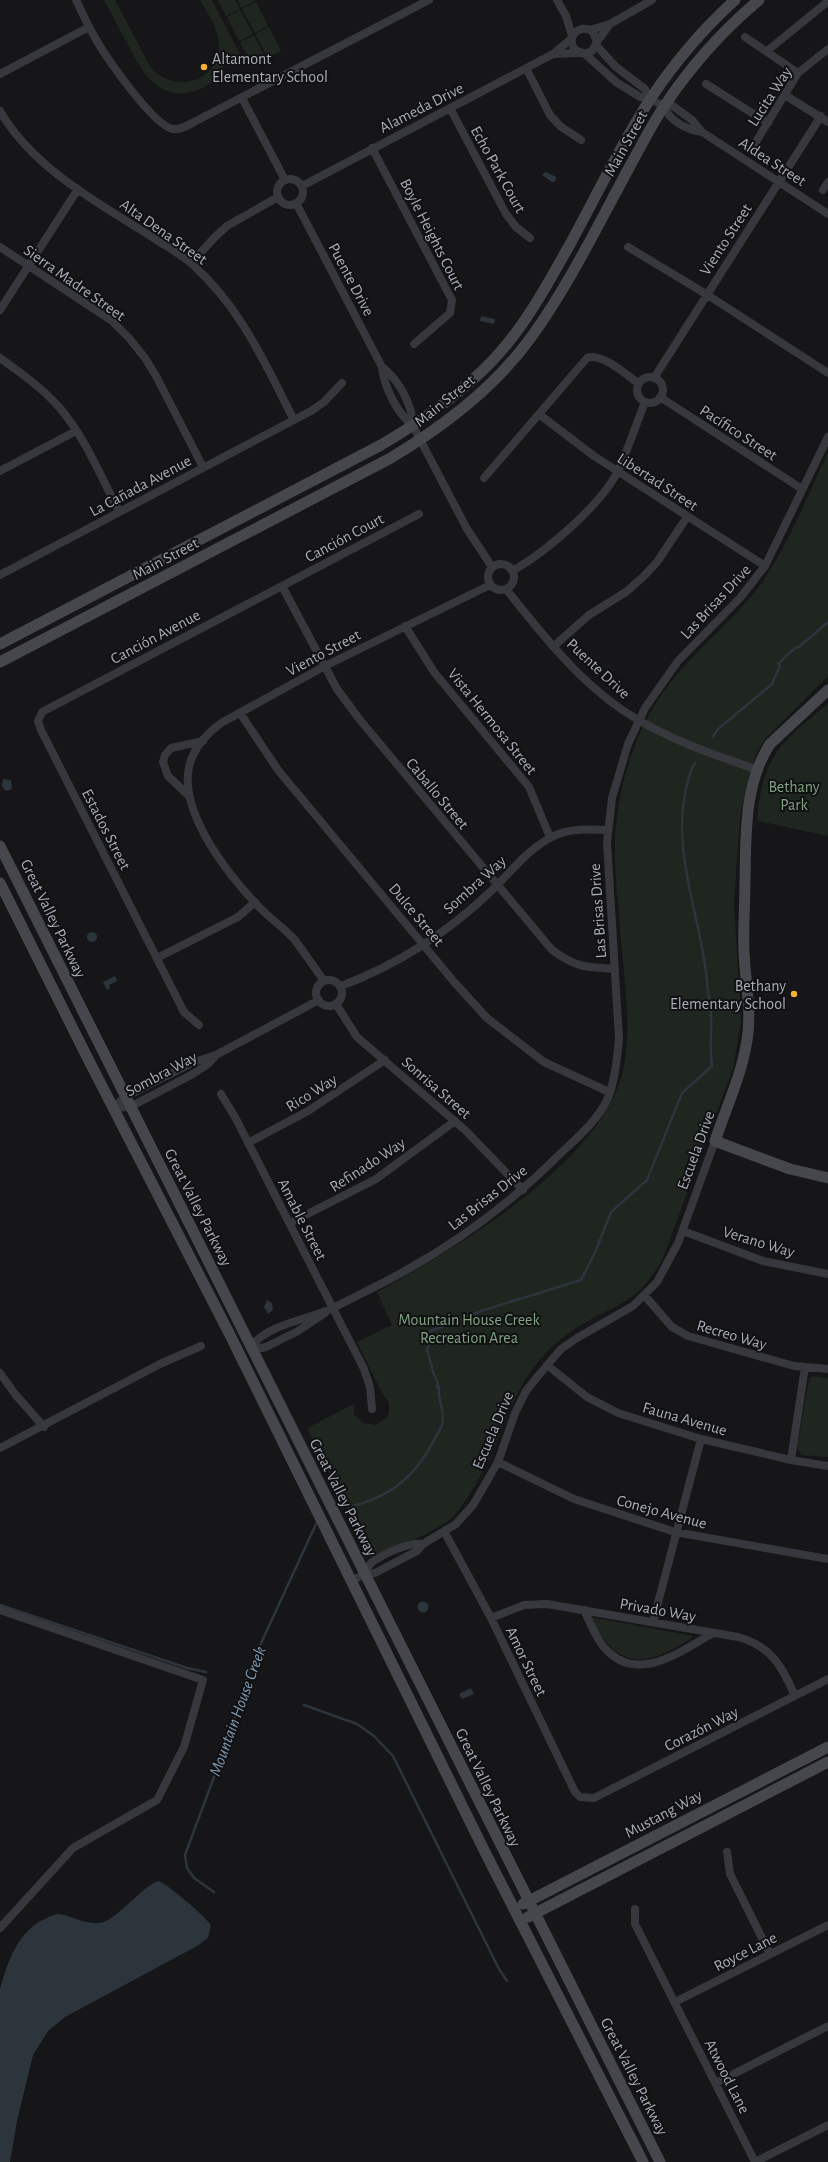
<svg xmlns="http://www.w3.org/2000/svg" width="828" height="2162" font-family="'Alegreya Sans',sans-serif">
<style>
.green{fill:#1e261f}
.water{fill:#2c353c}
.lines{fill:none;stroke-linecap:round;stroke-linejoin:round}
.stream{stroke:#2c353c;stroke-width:2.5}
.street{stroke:#37383d;stroke-width:8}
.secondary{stroke:#45474d;stroke-width:11}
.poi-dot{fill:#f2b134;stroke:#111113;stroke-width:1.5}
.labels{text-anchor:middle;stroke-width:4;stroke-linejoin:round;paint-order:stroke}
.poi-label{font-size:16px;fill:#a8adb8;stroke:#111113;text-anchor:start}
.street-label{font-size:16px;fill:#a8adb8;stroke:#111113}
.park-label{font-size:16px;fill:#7fa381;stroke:#111113}
.water-label{font-size:17px;font-style:italic;fill:#7f9bb3;stroke:#111113}
</style>
<rect width="100%" height="100%" fill="#161618"/>
<path class="green" d="M104,0H115L151,68C173,93 219,83 219,46C219,29 208,14 200,0H212L240,54L231,59L228,54C224,70 214,84 198,90C159,104 142,72 127,43C119,29 112,14 104,0Z
M218,0H235L240,9L226,16Z
M238,0H255V1L241,8Z
M256,2L268,26L255,33L242,9Z
M240,10L253,34L239,41L227,17Z
M269,27L281,51L268,58L255,34Z
M254,35L266,59L252,66L240,42Z
M828,452V676L765,739L756,754L747,783L740,817L734,903L741,1022L733,1069L663,1258C656,1271 648,1282 638,1292C623,1305 604,1311 588,1321C573,1329 559,1340 547,1352C507,1392 500,1450 469,1495C463,1504 457,1514 448,1521C426,1537 396,1546 372,1558L307,1428L354,1404V1414L363,1423L376,1425L386,1418L389,1413V1403L381,1391L357,1342L392,1325L377,1292C454,1250 602,1162 623,1071C633,1029 623,971 620,928C618,899 614,869 615,841C616,810 623,779 633,750C645,716 665,686 690,660C711,637 735,617 754,593C786,552 806,499 828,452Z
M828,703V836L758,821C757,811 759,801 761,791C769,747 797,731 828,703Z
M813,1376L828,1378V1457L801,1455L797,1448L809,1379Z
M590,1617L694,1636C665,1656 632,1674 605,1641C599,1634 595,1625 590,1617Z"/>
<path class="water" d="M546,172L556,177L555,182H552L542,175Z
M481,316L495,319L494,324L480,321Z
M3,779L11,780L12,789L6,791L2,786Z
M87 937a5 5 0 1 1 10 0a5 5 0 1 1-10 0Z
M115,976L117,981L109,985L110,988L107,990L103,982Z
M267,1300L272,1303L273,1310L268,1314L264,1307Z
M417.5 1607a5.5 5.5 0 1 1 11 0a5.5 5.5 0 1 1-11 0Z
M471,1688L474,1694L462,1699L459,1694Z
M159,1881C167,1884 205,1916 211,1925L208,1938L197,1946L65,2017L48,2031L33,2055L17,2121L10,2162H0V1989C8,1961 18,1930 47,1918C51,1916 55,1914 59,1914C73,1916 92,1928 106,1921C122,1913 148,1882 159,1881Z"/>
<g class="lines">
<path class="stream" d="M713,737L717,730L772,684L780,666L778,664L795,648L799,647L828,622
M353,1506C392,1496 415,1476 433,1442C436,1436 440,1431 442,1425C446,1412 437,1400 439,1387H437L438,1383L434,1375L427,1349L429,1345L426,1333L481,1311L581,1280L596,1250L611,1212L647,1180L682,1093L712,1066C709,1047 712,1036 711,1018C711,1006 708,993 707,981C701,916 670,851 687,785C689,777 690,770 695,763
M0,1605L187,1668L206,1672
M304,1705L357,1724L374,1736L393,1756L499,1969L507,1981
M214,1892L194,1878L187,1868L185,1855L230,1734L251,1665L316,1524"/>
<path class="street" d="M76,0C82,12 87,24 94,36C104,54 153,126 173,129C181,130 189,125 196,121L429,0
M557,0L566,16L572,36
M590,30L610,24L652,0
M745,37L798,73
M597,42L610,24
M596,45L616,67L645,89L650,99
M767,51L826,3
M553,54L579,53
M585,54L592,51L597,42L593,32C580,22 565,37 575,50L585,54L616,82L640,97L650,99L664,106H673L692,120L702,132
M526,68L550,115L560,126L581,140
M0,74L89,27
M706,84L768,123
M785,95L828,122
M242,98L285,180
M664,106C669,121 687,130 702,132L828,214
M450,108L506,214L516,227L530,238
M0,111C34,169 97,202 152,237C165,246 181,254 192,264C242,309 264,362 294,420
M754,145L798,73L828,49
M372,148L452,300L450,313L414,344
M277 192a13 13 0 1 1 26 0a13 13 0 1 1-26 0Z
M302,186L553,54L571,39
M823,190L828,182
M296,203L382,367C384,387 397,413 413,426L467,529L492,567
M0,247L112,321L129,338L145,358L156,376L203,467
M628,247L706,294L828,373
M191,263L215,237L227,226L278,197
M0,310L78,189
M0,358C21,373 42,388 59,407C85,437 101,477 119,511
M382,367C398,379 413,405 413,426
M637 390a13 13 0 1 1 26 0a13 13 0 1 1-26 0Z
M654,378L821,116
M660,397L802,489
M540,415L594,456L765,566
M0,471L76,431
M484,478L587,358C601,352 627,375 639,384
M488 577a13 13 0 1 1 26 0a13 13 0 1 1-26 0Z
M512,571C545,553 601,505 618,471C628,449 636,425 645,402
M0,575L311,411L324,402L342,383
M282,586L337,689L360,720L552,950C577,968 585,967 615,969
M506,589C541,633 579,682 627,713C667,739 714,755 758,770
M405,626L434,672L529,787L550,837
M554,646L589,615L626,592L643,577L657,562L687,517
M240,713L278,770L455,983L487,1018L544,1062L609,1092
M189,796L168,776L163,762L165,755L171,748L203,741
M157,958L238,917L255,902
M316 993a13 13 0 1 1 26 0a13 13 0 1 1-26 0Z
M324,981C314,967 304,952 294,939C284,928 271,919 260,908C230,877 179,814 189,767C193,748 208,732 223,722L325,666L490,585
M341,986C395,966 447,933 489,893C510,874 526,850 552,837C569,828 589,829 608,830
M336,1004L357,1037L465,1130L523,1190
M199,1025L184,1012L41,730L38,721L42,712L419,514
M221,1094L235,1117L364,1369L370,1387L372,1409
M113,1108L125,1097L194,1062L216,1055L319,1000
M113,1108L130,1107L193,1074L208,1064L216,1055
M248,1143L308,1111L385,1060
M290,1223L376,1179L455,1121
M683,1231L763,1261L828,1274
M645,1296L672,1327L688,1336L794,1366L828,1369
M251,1346C271,1323 308,1320 335,1307C360,1294 386,1282 410,1268C465,1237 516,1198 561,1153C578,1137 598,1120 608,1098C615,1080 617,1058 619,1039L607,842L612,798L628,744L645,708L678,661L740,598L765,566L828,437
M251,1346L262,1348L266,1347L298,1331L325,1313
M547,1365L587,1397L618,1413L701,1439L791,1460L828,1466
M0,1373L15,1394L44,1427
M0,1448L160,1364L201,1346
M791,1460L805,1367
M498,1462L574,1499L675,1532L828,1559
M444,1531L491,1618L575,1792L580,1797L594,1798L828,1679
M365,1574C366,1571 368,1566 371,1563C383,1554 409,1542 423,1544
M351,1581L365,1574L375,1573L417,1551L423,1544L456,1524L473,1505L498,1462L515,1413L526,1391L538,1376L561,1349L577,1338L633,1306L657,1282L678,1243L715,1141
M0,1610L203,1680L184,1747L157,1800L73,1848L0,1928
M584,1610C590,1622 595,1636 603,1646C635,1686 680,1652 713,1633
M491,1618L524,1605L547,1604L738,1637C771,1646 782,1666 795,1696
M653,1622L701,1439
M727,1852L730,1874L770,1954
M635,1909V1924L755,2162
M675,2002L828,1925
M716,2083L828,2026
M755,2162L828,2125"/>
<path class="secondary" d="M0,644L381,445C422,421 461,394 494,359C525,326 547,285 569,246C596,197 620,145 651,98C675,62 703,29 735,0
M0,662L389,459C443,427 495,388 532,336C570,283 599,223 630,166C641,146 652,124 665,105C691,66 722,31 759,0
M828,690L770,744C744,784 746,834 745,879C745,904 743,928 744,952C745,981 752,1011 747,1040C742,1074 726,1108 715,1141L790,1169L828,1178
M0,846L660,2162
M0,883L86,1055L231,1337L484,1850L643,2162
M523,1904L828,1747
M528,1917L828,1762"/>
</g>
<g class="poi-dot">
<circle cx="204" cy="67" r="4"/>
<circle cx="794" cy="994" r="4"/>
</g>
<g class="labels">
<g class="poi-label">
<text x="212" y="64">Altamont<tspan x="212" dy="18">Elementary School</tspan></text>
<text x="786" y="991" text-anchor="end">Bethany<tspan x="786" dy="18">Elementary School</tspan></text>
</g>
<g class="street-label">
<text transform="translate(769 96) rotate(-57)" y="6">Lucita Way</text>
<text transform="translate(421 107) rotate(-27)" y="6">Alameda Drive</text>
<text transform="translate(625 143) rotate(-61)" y="6">Main Street</text>
<text transform="translate(773 161) rotate(33)" y="6">Aldea Street</text>
<text transform="translate(499 169) rotate(61)" y="6">Echo Park Court</text>
<text transform="translate(164 231) rotate(35)" y="6">Alta Dena Street</text>
<text transform="translate(433 234) rotate(63)" y="6">Boyle Heights Court</text>
<text transform="translate(725 239) rotate(-57)" y="6">Viento Street</text>
<text transform="translate(352 279) rotate(62)" y="6">Puente Drive</text>
<text transform="translate(75 282) rotate(35)" y="6">Sierra Madre Street</text>
<text transform="translate(444 400) rotate(-39)" y="6">Main Street</text>
<text transform="translate(739 432) rotate(33)" y="6">Pacífico Street</text>
<text transform="translate(658 481) rotate(33)" y="6">Libertad Street</text>
<text transform="translate(140 485) rotate(-28)" y="6">La Cañada Avenue</text>
<text transform="translate(344 537) rotate(-28)" y="6">Canción Court</text>
<text transform="translate(165 558) rotate(-28)" y="6">Main Street</text>
<text transform="translate(715 601) rotate(-47)" y="6">Las Brisas Drive</text>
<text transform="translate(155 636) rotate(-28)" y="6">Canción Avenue</text>
<text transform="translate(323 652) rotate(-28)" y="6">Viento Street</text>
<text transform="translate(599 668) rotate(43)" y="6">Puente Drive</text>
<text transform="translate(493 721) rotate(51)" y="6">Vista Hermosa Street</text>
<text transform="translate(438 793) rotate(50)" y="6">Caballo Street</text>
<text transform="translate(107 829) rotate(63)" y="6">Estados Street</text>
<text transform="translate(474 884) rotate(-42)" y="6">Sombra Way</text>
<text transform="translate(597 911) rotate(-94)" y="6">Las Brisas Drive</text>
<text transform="translate(417 914) rotate(50)" y="6">Dulce Street</text>
<text transform="translate(54 918) rotate(64)" y="6">Great Valley Parkway</text>
<text transform="translate(161 1073) rotate(-28)" y="6">Sombra Way</text>
<text transform="translate(437 1087) rotate(41)" y="6">Sonrisa Street</text>
<text transform="translate(311 1092) rotate(-32)" y="6">Rico Way</text>
<text transform="translate(695 1150) rotate(-70)" y="6">Escuela Drive</text>
<text transform="translate(367 1164) rotate(-33)" y="6">Refinado Way</text>
<text transform="translate(487 1197) rotate(-38)" y="6">Las Brisas Drive</text>
<text transform="translate(199 1207) rotate(63)" y="6">Great Valley Parkway</text>
<text transform="translate(303 1219) rotate(63)" y="6">Amable Street</text>
<text transform="translate(759 1241) rotate(17)" y="6">Verano Way</text>
<text transform="translate(732 1334) rotate(16)" y="6">Recreo Way</text>
<text transform="translate(685 1418) rotate(16)" y="6">Fauna Avenue</text>
<text transform="translate(492 1430) rotate(-67)" y="6">Escuela Drive</text>
<text transform="translate(344 1497) rotate(63)" y="6">Great Valley Parkway</text>
<text transform="translate(662 1511) rotate(15)" y="6">Conejo Avenue</text>
<text transform="translate(658 1609) rotate(10)" y="6">Privado Way</text>
<text transform="translate(527 1661) rotate(64)" y="6">Amor Street</text>
<text transform="translate(701 1728) rotate(-27)" y="6">Corazón Way</text>
<text transform="translate(489 1787) rotate(64)" y="6">Great Valley Parkway</text>
<text transform="translate(663 1813) rotate(-28)" y="6">Mustang Way</text>
<text transform="translate(745 1951) rotate(-27)" y="6">Royce Lane</text>
<text transform="translate(635 2076) rotate(63)" y="6">Great Valley Parkway</text>
<text transform="translate(728 2076) rotate(63)" y="6">Atwood Lane</text>
</g>
<g class="park-label">
<text x="794" y="792">Bethany<tspan x="794" dy="18">Park</tspan></text>
<text x="469" y="1325">Mountain House Creek<tspan x="469" dy="18">Recreation Area</tspan></text>
</g>
<g class="water-label">
<text transform="translate(237 1711) rotate(-70)" y="6">Mountain House Creek</text>
</g>
</g>
</svg>
